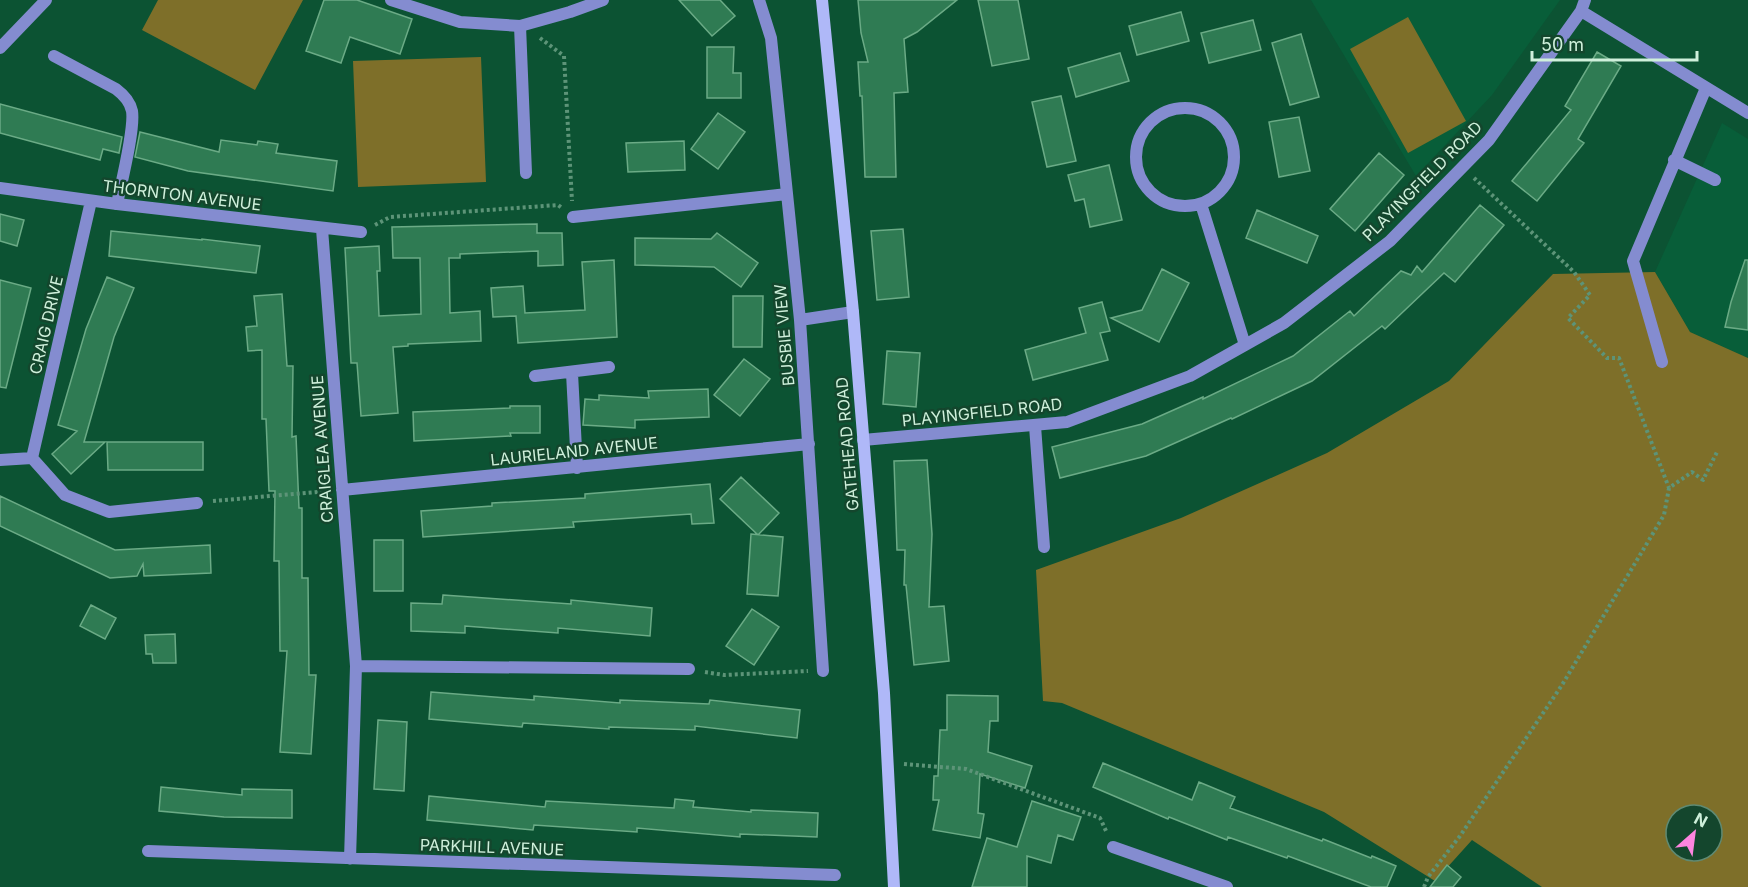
<svg xmlns="http://www.w3.org/2000/svg" width="1748" height="887" font-family="Inter,sans-serif">
<style>
.built{fill:#085e39}
.green{fill:#7e6f29;fill-rule:evenodd}
.building{fill:#2f7b53;stroke:#6bab86;stroke-width:1.5}
.lines{fill:none;stroke-linecap:round;stroke-linejoin:round}
.path{stroke:#5d9478;stroke-width:4;stroke-dasharray:3 3;stroke-linecap:butt}
.service{stroke:#848cd0;stroke-width:12}
.minor{stroke:#848cd0;stroke-width:12}
.secondary{stroke:#afb8f8;stroke-width:12}
.labels{text-anchor:middle;stroke-width:5;stroke-linejoin:round;paint-order:stroke}
.street-label{font-size:16px;fill:#cff0db;stroke:#14462d}
</style>
<rect width="100%" height="100%" fill="#0c5333"/>
<path class="built" d="M1311,0H1560L1492,95L1416,176Z
M1722,123L1748,139V358L1690,332L1655,272Z"/>
<path class="green" d="M158,0H303L255,90L142,30Z
M1408,17L1466,121L1408,153L1350,49Z
M481,57L486,182L358,187L353,61Z
M1655,272L1690,332L1748,358V887H1542L1472,840L1435,881L1324,812L1062,703L1043,701L1036,570L1181,518L1327,453L1449,381L1553,274ZM1676,815H1712V851H1676Z"/>
<path class="building" d="M324,0H357L412,19L400,54L350,37L341,63L306,51Z
M679,0H720L735,16L712,36Z
M858,0H957L917,32L904,39L908,92L894,93L896,177H865L862,96H860L858,62H868L861,33Z
M978,0H1018L1029,59L992,66Z
M1181,12L1189,41L1137,55L1129,26Z
M1253,20L1261,50L1209,63L1201,33Z
M1301,34L1319,97L1290,105L1272,43Z
M707,47H734L733,73H741V98H707Z
M1597,52L1621,66L1578,139L1584,143L1537,201L1512,181L1571,110L1565,106Z
M1120,53L1129,81L1076,97L1068,68Z
M1061,96L1076,161L1047,167L1032,102Z
M0,104L122,137L119,153L103,149L100,160L0,133Z
M718,113L745,132L718,169L691,149Z
M1299,117L1310,171L1279,177L1269,122Z
M140,132L219,152L221,140L257,145L258,141L278,144L276,153L337,161L333,191L188,171L135,157Z
M684,141L685,170L628,172L626,143Z
M1379,153L1404,175L1355,231L1330,209Z
M1109,165L1122,220L1090,227L1084,199L1075,201L1068,175Z
M1480,205L1504,225L1455,282L1444,273L1385,329L1382,326L1312,381L1232,419L1231,418L1146,456L1060,478L1052,447L1142,424L1203,397V399L1293,356L1350,311L1354,316L1401,271L1411,275L1417,266L1422,272Z
M1257,210L1318,236L1307,263L1246,238Z
M0,214L24,220L17,246L0,241Z
M537,224V233H562L563,265L538,266V251L460,254V258H449L450,313L480,311L481,341L408,344V346L393,347L398,413L361,416L357,363H351L345,248L379,246L380,271H377L379,316L421,314L420,258H393L392,227Z
M903,229L909,297L877,300L871,231Z
M111,231L202,240V239L260,246L256,273L109,256Z
M717,233L758,263L741,287L714,267L635,265V238L711,239Z
M614,260L617,337L518,343L516,316L493,317L491,288L523,286L525,313L585,310L582,262Z
M1745,260H1748V330L1725,327L1731,302Z
M1162,269L1189,283L1159,342L1111,318L1142,310Z
M107,277L134,288L114,337L84,442H105L71,474L52,454L77,431L58,425L86,329Z
M0,280L31,288L6,388L0,387Z
M282,294L287,366H293L292,437L296,436L299,508H302V578H308L309,675H316L311,754L280,752L287,651H280L279,561H274L275,491H269L266,419H262V350L248,351L246,327L257,326L254,296Z
M733,296H763L762,347H733Z
M1102,302L1110,331L1100,333L1108,360L1033,380L1025,350L1086,333L1079,308Z
M887,351L920,353L916,407L883,404Z
M744,359L770,379L740,416L714,395Z
M708,389L709,417L635,420V428L583,425L585,399L599,400V395L649,398L648,391Z
M510,406H540V433H510L511,436L414,441L413,412L510,408Z
M107,442H203V470H108Z
M927,460L932,534L929,607L944,606L949,661L914,665L906,585H904L905,550H897L894,461Z
M741,477L779,513L758,535L720,499Z
M710,484L714,523L692,524L691,514L573,522L574,527L423,537L421,511L492,506V503L585,498V494Z
M0,496L115,550L210,545L211,573L144,576L143,564L137,576L110,578L0,526Z
M751,534L783,537L778,596L747,594Z
M374,540H403V591H374Z
M443,595L571,604V600L652,608L650,636L558,628V633L465,626V633L411,631V603L442,604Z
M91,605L116,618L105,639L80,626Z
M752,609L779,627L754,665L726,646Z
M175,634L176,663H153L152,654H146L145,635Z
M431,692L534,700V696L620,703V700L709,704L710,700L800,710L797,738L695,726V730L609,727V729L523,723L522,727L429,719Z
M947,695L998,696V721H990L988,752L1032,766L1025,788L980,774L978,813L984,814L980,838L933,830L939,800H933L934,776H938L940,730H947Z
M378,720L407,722L404,791L374,789Z
M1103,763L1192,800L1199,782L1235,797L1230,808L1322,841L1323,839L1371,858L1372,856L1396,866L1387,887H1371L1288,856L1287,858L1228,837L1227,840L1169,817L1168,819L1093,787Z
M161,787L242,795V789L292,790V818L224,817L159,811Z
M429,796L545,807L546,801L674,808L675,799L694,801L693,807L751,812V810L818,813L817,837L740,834V837L637,828V832L534,825L533,830L427,820Z
M1032,801L1081,817L1073,840L1058,835L1051,863L1027,856V887H972L987,838L1017,847Z
M1447,865L1461,877L1453,887H1430Z"/>
<g class="lines">
<path class="path" d="M540,38L564,56L572,201
M1474,178L1574,272L1590,295L1568,318L1607,358H1619L1669,488
M375,225L390,217L558,205L562,208
M213,501L328,491
M705,672L724,675L808,671
M904,764L966,769L1100,818L1107,833
M1424,887L1428,877L1460,836L1562,685L1664,515L1669,488L1692,472L1703,480L1717,452"/>
<path class="service" d="M520,26L526,173
M54,56L116,89C124,95 130,101 132,111C135,129 121,184 117,204
M1674,160L1715,180
M1662,362L1633,261L1706,88
M1035,426L1044,547"/>
<path class="minor" d="M391,0L460,22L520,26L570,12L603,0
M759,0L771,38L800,320L823,671
M1581,11L1748,113
M0,48L46,0
M1136 157a49 49 0 1 1 98 0a49 49 0 1 1-98 0Z
M0,188L117,204L361,232
M91,201L32,458L65,495L109,512L197,503
M1201,204L1245,345
M573,217L787,194
M322,229L356,666L350,859
M800,320L853,312
M572,373L577,468
M535,376L609,367
M863,440L1067,422L1190,376L1284,323L1390,241L1489,140L1581,11L1585,0
M0,460L32,458
M342,490L809,444
M356,666L689,669
M1113,847L1227,887
M148,851L835,875"/>
<path class="secondary" d="M822,0L853,312L884,693L894,887"/>
</g>
<g class="labels">
<g class="street-label">
<text transform="translate(1422 181) rotate(-45)" y="6">PLAYINGFIELD ROAD</text>
<text transform="translate(182 195) rotate(7)" y="6">THORNTON AVENUE</text>
<text transform="translate(46 325) rotate(-77)" y="6">CRAIG DRIVE</text>
<text transform="translate(784 335) rotate(-95)" y="6">BUSBIE VIEW</text>
<text transform="translate(982 412) rotate(-6)" y="6">PLAYINGFIELD ROAD</text>
<text transform="translate(847 444) rotate(-95)" y="6">GATEHEAD ROAD</text>
<text transform="translate(322 449) rotate(-94)" y="6">CRAIGLEA AVENUE</text>
<text transform="translate(574 451) rotate(-6)" y="6">LAURIELAND AVENUE</text>
<text transform="translate(492 847) rotate(2)" y="6">PARKHILL AVENUE</text>
</g>
</g>
<g transform="translate(1694 833) rotate(28)"><circle r="28" fill="#14462d" stroke="#5f8a73" stroke-width="1.5"/>
<path d="M0-4.5L10 22L0 15L-10 22Z" fill="#fe85df"/>
<text y="-9" font-size="16" font-weight="bold" text-anchor="middle" fill="#cff0db">N</text>
</g>
<path d="M1532 51v9h165v-9" fill="none" stroke="#cff0db" stroke-width="3"/>
<text x="1541" y="51" font-size="18" fill="#cff0db" stroke="#14462d" stroke-width="4.5" paint-order="stroke">50 m</text>
</svg>
